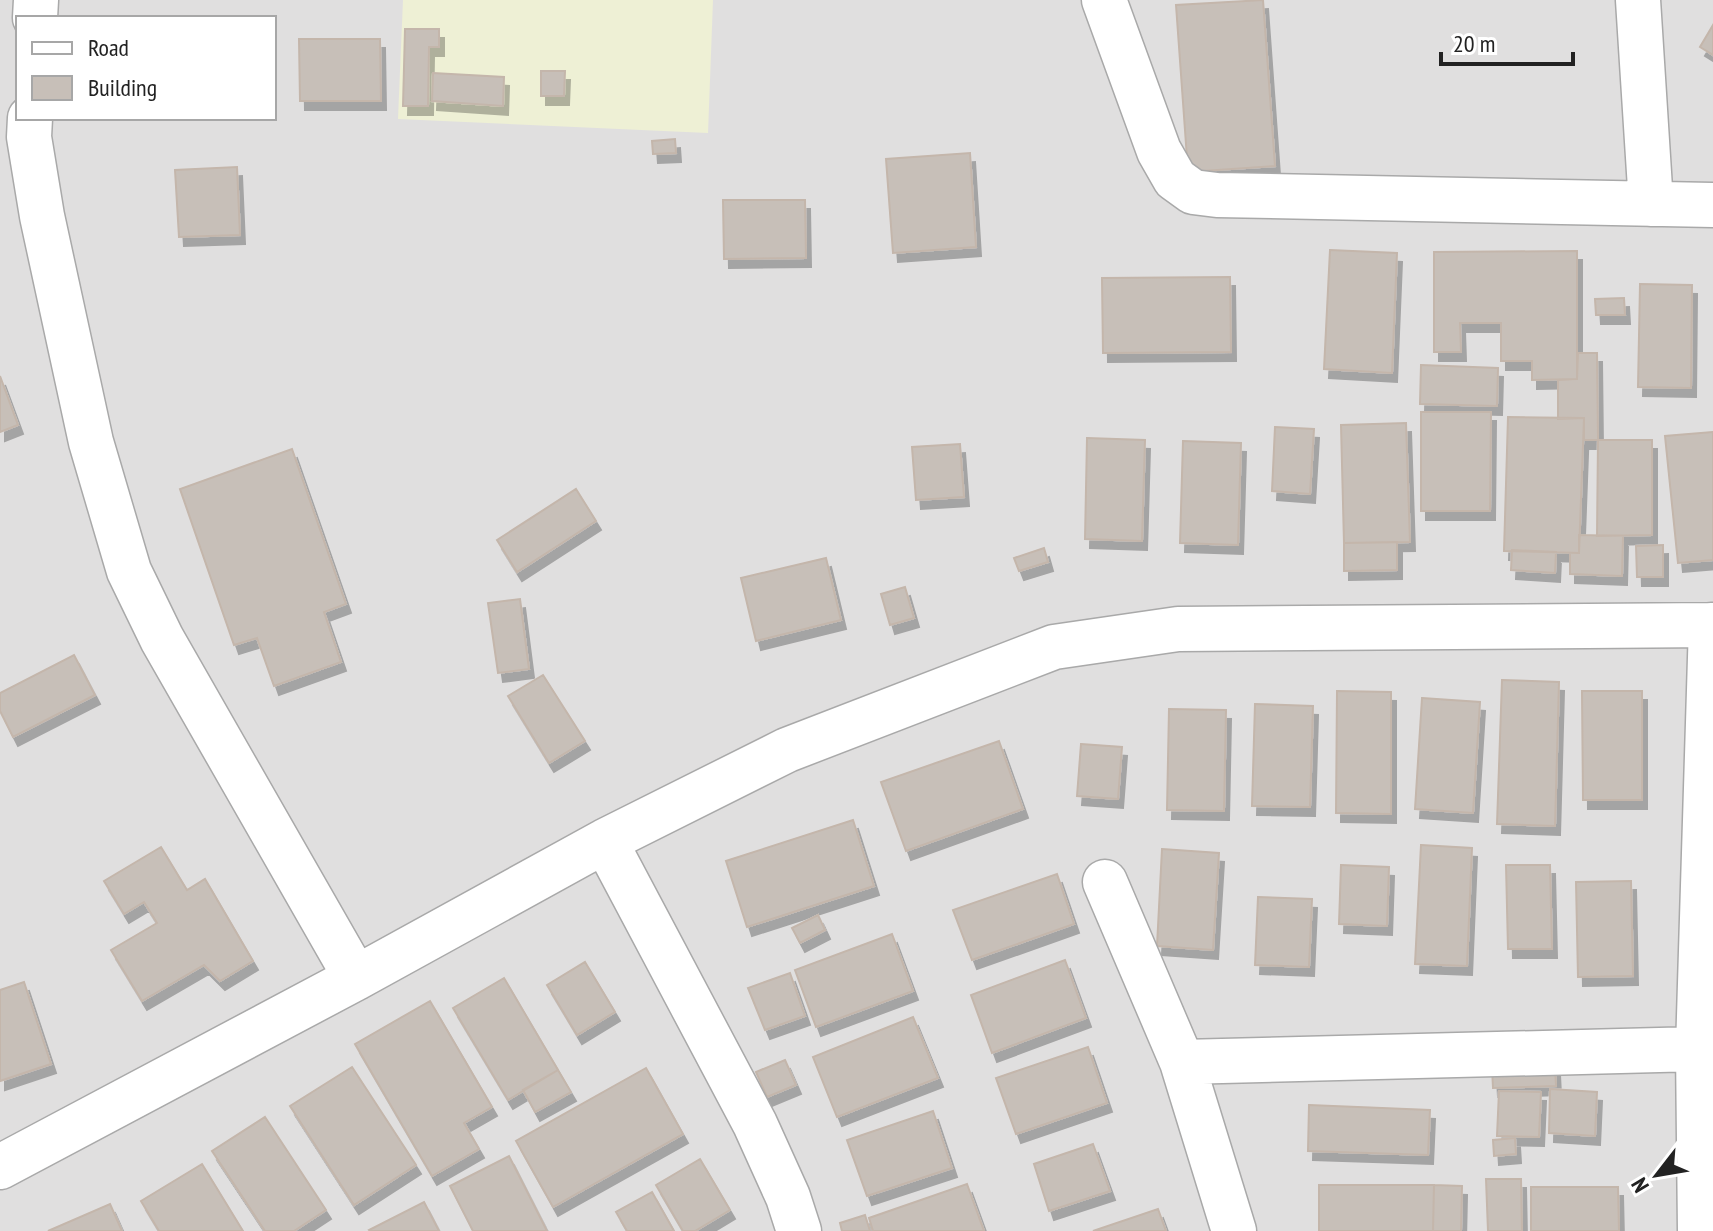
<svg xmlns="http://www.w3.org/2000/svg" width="1713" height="1231" font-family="'PT Sans Narrow',sans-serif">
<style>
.residential{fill:#e0dfdf;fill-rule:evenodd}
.farmland{fill:#eef0d5}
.building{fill:#c7bfb8;stroke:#c4b6ab;stroke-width:2;filter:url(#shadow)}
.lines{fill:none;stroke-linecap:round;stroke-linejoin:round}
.minor-casing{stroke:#a9a9a9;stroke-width:47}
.minor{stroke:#fff;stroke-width:44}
</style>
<defs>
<filter id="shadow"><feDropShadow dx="5" dy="9" stdDeviation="0" flood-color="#0004"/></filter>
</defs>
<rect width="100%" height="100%" fill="#f2efe9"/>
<path class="residential" d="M0,0H1713V1231H0ZM18,18H274V118H18Z"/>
<path class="farmland" d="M403,0H713L708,133L398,119Z"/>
<path class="building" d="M1263,0L1275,166L1188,172L1176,5Z
M1713,25V55L1700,47Z
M405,29H439V47H429L428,106H403Z
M299,39H380L381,101H300Z
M541,71H565L564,96H541Z
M433,73L504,77L503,106L432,101Z
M675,139L676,153L653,154L652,141Z
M970,153L976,247L893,253L886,159Z
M237,167L240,235L179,237L175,170Z
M723,200H805L806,258L724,259Z
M1330,250L1397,253L1392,373L1324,369Z
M1577,251V379L1532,380V361H1501V323H1460L1461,352H1434V252Z
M1230,277L1231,352L1103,353L1102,278Z
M1640,284L1692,285L1691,388L1638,387Z
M1624,298L1625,315H1596L1595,299Z
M1578,353H1597L1598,440H1584V418L1558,419V380L1577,379Z
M1421,365L1498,368L1497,406L1420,404Z
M0,376L18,425L0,432Z
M1421,412H1491L1490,511H1421Z
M1508,417L1584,418L1579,553L1504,551Z
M1406,423L1410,542L1344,543L1341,425Z
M1275,427L1314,429L1310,494L1272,491Z
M1713,432V560L1678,563L1665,436Z
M1087,438L1145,440L1142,541L1085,539Z
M1598,440H1652V535L1597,536Z
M1183,441L1241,443L1238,545L1180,543Z
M960,444L964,497L916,500L912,447Z
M292,449L346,604L324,612L341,662L274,686L257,638L234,645L180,489Z
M576,489L596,521L517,572L497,540Z
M1579,535L1623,536L1622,576L1570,574V553H1579Z
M1397,542V570L1344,571V543Z
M1663,545V577H1637L1636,546Z
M1044,548L1048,562L1019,571L1014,558Z
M1512,550L1556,552L1555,573L1511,570Z
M826,558L841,620L756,641L741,578Z
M905,587L914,618L890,625L881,594Z
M520,599L529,669L498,673L488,603Z
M74,655L95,695L13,737L0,711V693Z
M543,675L585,741L549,763L508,696Z
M1502,680L1559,682L1555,826L1497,824Z
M1337,691L1391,692V814L1336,813Z
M1582,691H1642V800H1583Z
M1422,698L1480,702L1473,813L1415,809Z
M1255,704L1313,706L1310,807L1252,806Z
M1169,709L1226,710L1224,811L1167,810Z
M999,741L1023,809L906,851L881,782Z
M1081,744L1122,747L1118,799L1077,796Z
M853,820L874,886L747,927L726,861Z
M1421,845L1472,848L1467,966L1415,964Z
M161,847L187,890L205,879L253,961L220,981L204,965L142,1001L111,950L157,923L144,902L124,914L104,881Z
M1162,849L1219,853L1213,950L1157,946Z
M1341,865L1389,867L1387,926L1339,924Z
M1506,865H1550L1552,949H1508Z
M1057,874L1074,924L972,960L953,910Z
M1631,881L1633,976L1578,977L1576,882Z
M1258,897L1312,899L1309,967L1255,965Z
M818,915L825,930L800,943L792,928Z
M892,934L913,991L816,1027L795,970Z
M1065,960L1086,1018L992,1053L971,995Z
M585,962L615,1012L577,1035L547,985Z
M790,973L805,1016L765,1030L748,988Z
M504,978L558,1070L508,1100L453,1008Z
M24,982L51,1064L0,1081V990Z
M430,1001L492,1107L464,1123L479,1149L432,1176L355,1044Z
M913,1017L938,1078L837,1117L813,1057Z
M1088,1047L1107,1103L1016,1134L996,1078Z
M785,1060L796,1085L767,1097L756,1072Z
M1555,1066L1556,1086L1493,1088L1492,1068Z
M352,1067L416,1165L354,1205L290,1106Z
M646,1068L683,1134L553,1207L516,1141Z
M558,1070L571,1092L535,1112L523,1090Z
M1550,1089L1597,1092L1595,1136L1549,1133Z
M1499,1091L1541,1092L1539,1137L1497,1136Z
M1309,1105L1430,1110L1428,1155L1308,1151Z
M933,1111L952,1168L867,1196L847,1140Z
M265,1117L326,1210L294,1231H265L212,1151Z
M1515,1138L1516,1154L1494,1156L1493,1140Z
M1093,1144L1110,1191L1049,1211L1034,1164Z
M509,1156L547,1231H473L450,1186Z
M700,1159L730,1210L695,1231H683L656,1185Z
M202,1164L243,1231H159L141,1201Z
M1486,1179H1521L1522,1231H1488Z
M967,1184L984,1231H873L869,1218Z
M1319,1185H1434L1433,1231H1319Z
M1434,1185L1462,1186L1461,1231H1433Z
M1531,1187H1618L1619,1231H1531Z
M652,1192L674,1231H627L616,1212Z
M424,1202L439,1231H370L369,1230Z
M110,1204L122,1231H48Z
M1158,1209L1166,1231H1093Z
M865,1215L870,1231H842L840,1223Z"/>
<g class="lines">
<g class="minor-casing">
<path id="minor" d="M1104,0L1159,151L1175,179L1193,192L1217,195L1713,205
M1638,0L1651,204
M35,18L36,0
M30,118L29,137L42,216L91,442L129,571L162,639L356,978
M605,841L755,1124L788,1197L799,1231
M1105,882L1182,1062L1234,1231
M1182,1062L1698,1049
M0,1167L356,978L605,841L787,750L1054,647L1178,629L1713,625
M1700,1231L1698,1049L1711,625"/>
</g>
<use href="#minor" class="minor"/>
</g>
<rect x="16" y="16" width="260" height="104" fill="#ffffff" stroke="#a7a7a7" stroke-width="2"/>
<rect x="32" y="42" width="40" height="12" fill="#ffffff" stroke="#a7a7a7" stroke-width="2"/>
<text x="88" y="56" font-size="24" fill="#222222">Road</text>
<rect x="32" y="76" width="40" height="24" fill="#c7bfb8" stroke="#a7a7a7" stroke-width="2"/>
<text x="88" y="96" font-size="24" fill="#222222">Building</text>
<g transform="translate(1657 1175) rotate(239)" stroke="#ffffff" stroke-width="6" paint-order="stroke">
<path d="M0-6L14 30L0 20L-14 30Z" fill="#222222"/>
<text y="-12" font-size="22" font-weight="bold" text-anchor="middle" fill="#222222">N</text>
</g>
<path d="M1441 52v12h132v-12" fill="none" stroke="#222222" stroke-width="4"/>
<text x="1453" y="52" font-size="24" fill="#222222" stroke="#ffffff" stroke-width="6" paint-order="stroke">20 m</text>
</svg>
